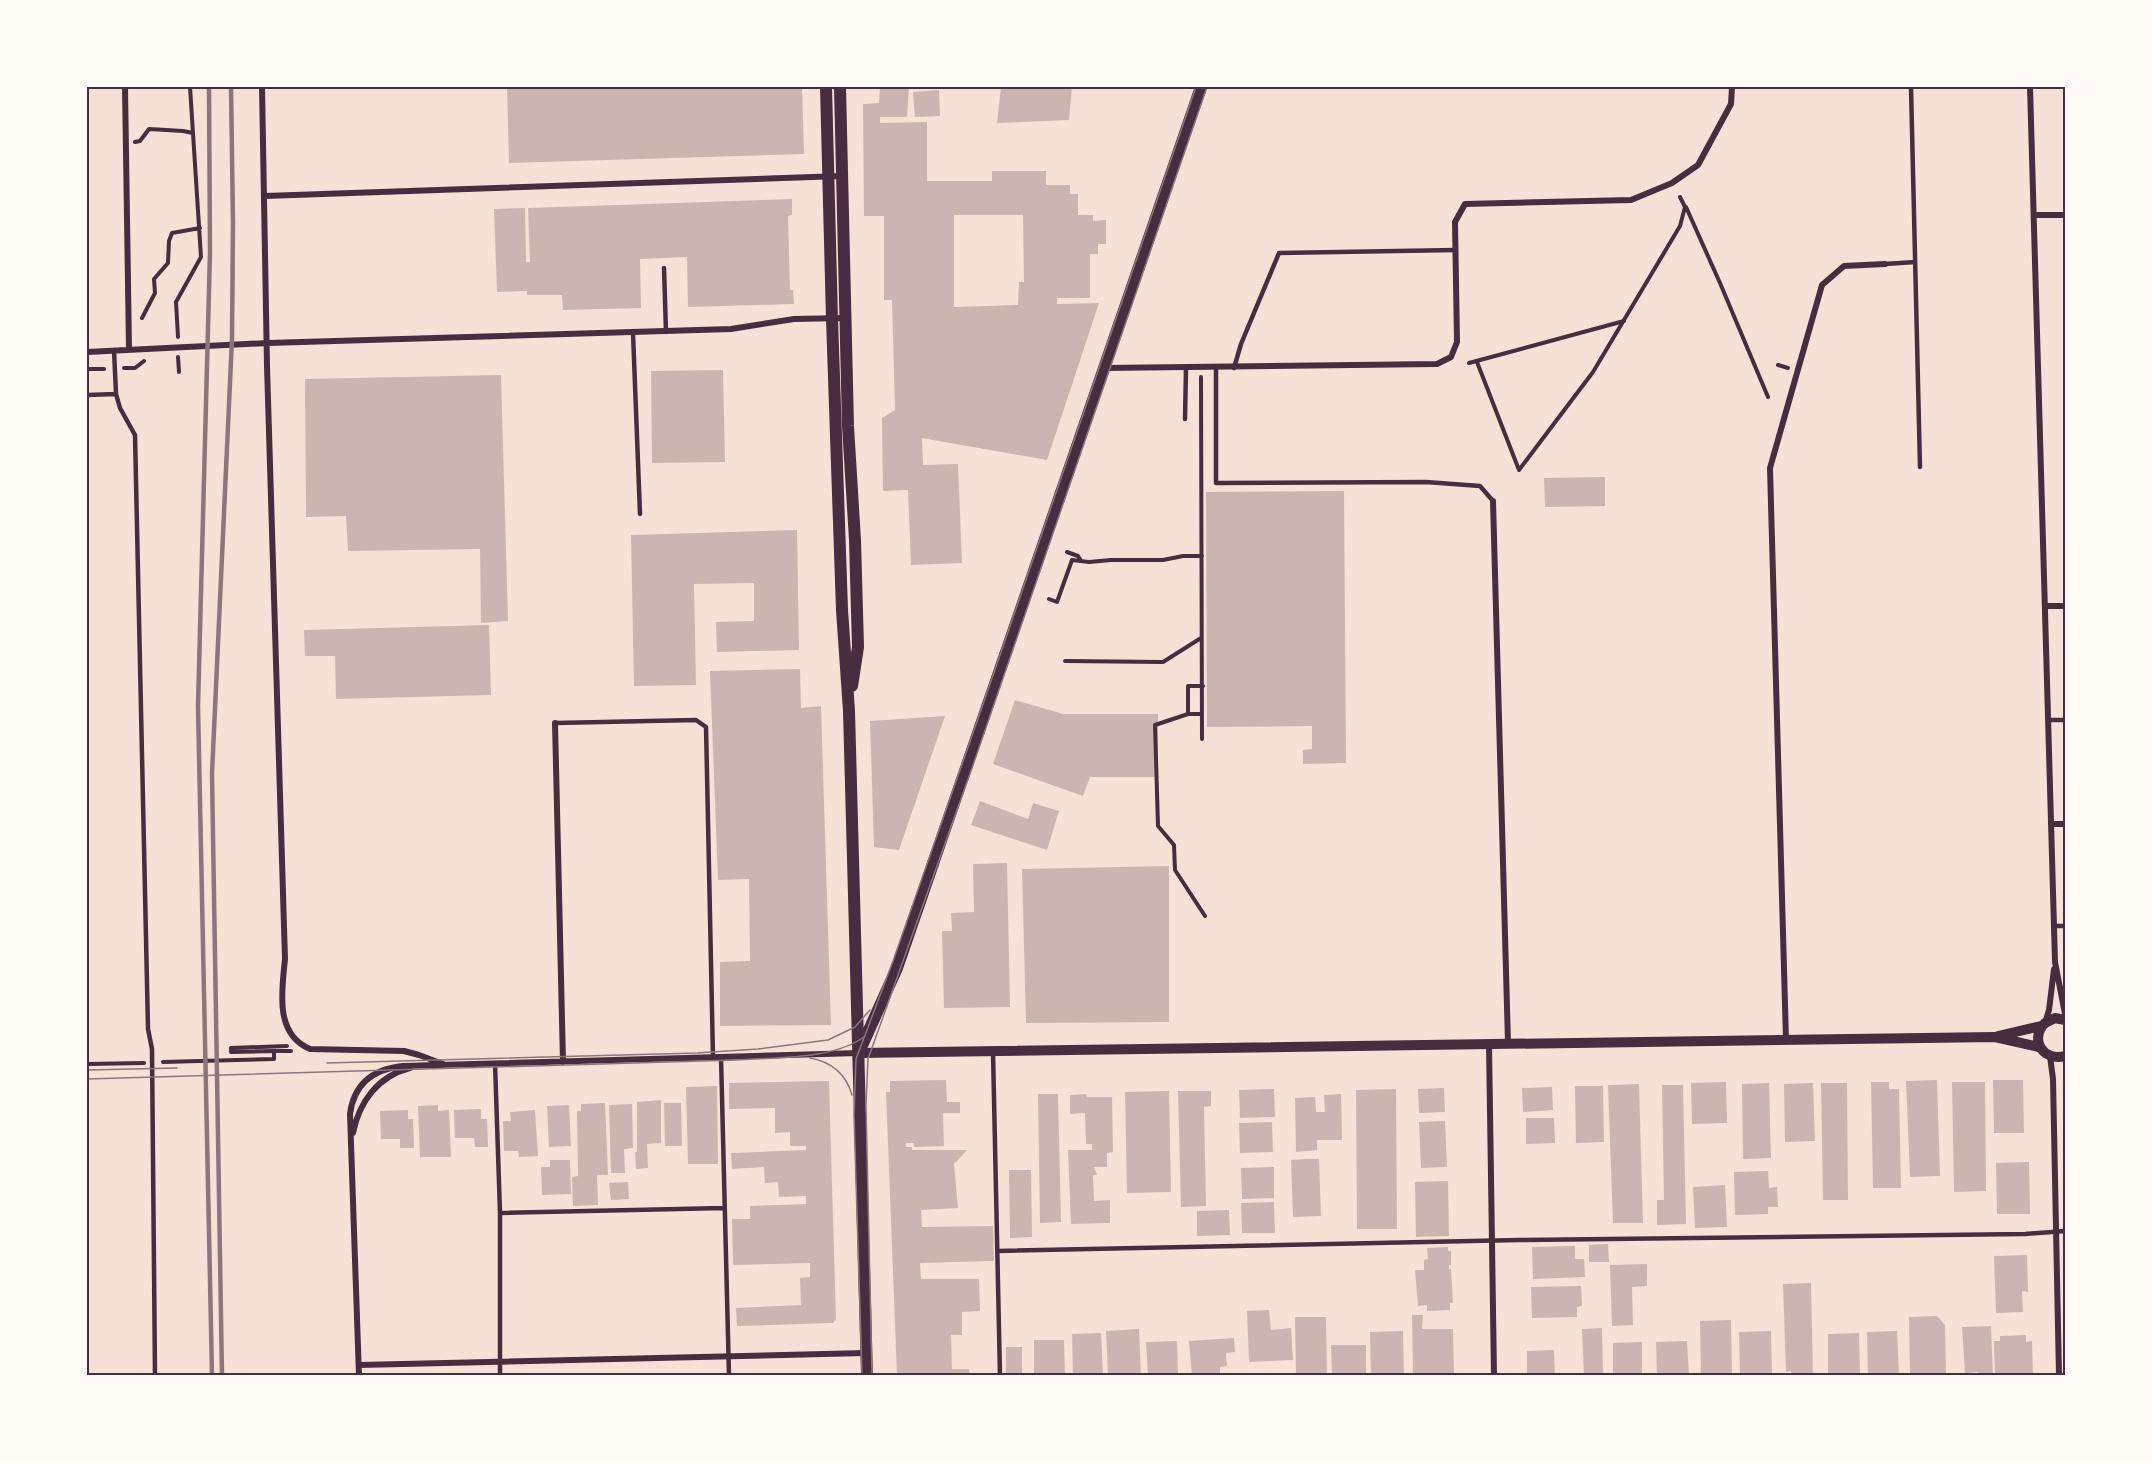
<svg xmlns="http://www.w3.org/2000/svg" width="2152" height="1463" font-family="'Sofia Sans Condensed',sans-serif">
<style>
.building{fill:#ccb4b1;fill-rule:evenodd}
.lines{fill:none;stroke-linecap:round;stroke-linejoin:round}
.path{stroke:#4a2c40;stroke-width:4}
.service{stroke:#4a2c40;stroke-width:4.5}
.minor{stroke:#4a2c40;stroke-width:6}
.tertiary{stroke:#4a2c40;stroke-width:10}
.secondary{stroke:#4a2c40;stroke-width:12}
.tram{stroke:#8f747c;stroke-width:1.5}
.rail{stroke:#8f747c;stroke-width:4.5}
.neatline{fill:none;stroke:#4a2c40;stroke-width:2}
</style>
<rect width="100%" height="100%" fill="#f7e1d7"/>
<path class="building" d="M507,87H802L804,154L509,163Z
M880,87H909L907,117H880V123L927,122V181H992V171H1046V185H1070V194H1078V215H1093V221L1106,220V244H1098V254H1090V298H1057V304L1099,303L1047,460L922,438L923,465L958,464L962,563L911,565L908,490L883,491L882,418L895,410L892,300H884V216H864L863,104L879,103ZM954,215H1023L1024,282H1019L1018,305L954,307Z
M1001,87H1072L1069,120L997,123Z
M939,90L940,116L915,117L913,92Z
M792,199V215L788,216L790,290H793L794,304L688,307L687,257L640,259L641,308L563,310L562,295H527V291L497,292L494,209L525,208L526,262H530L528,208Z
M723,370L725,462L652,463L651,371Z
M501,375L508,621L481,623L480,549L348,551L346,516L306,517L305,379Z
M1605,477V506L1545,507L1544,478Z
M1344,491L1346,763L1303,764V750L1312,749V726L1207,727L1206,492Z
M797,530L799,650L717,652L716,622L754,621V583L694,584L696,685L634,686L631,535Z
M489,625L491,695L336,699L335,656H305L304,630Z
M800,669L801,708L821,706L831,1025L720,1026V962L750,961L749,879L718,880L710,671Z
M1015,700L1063,714H1158V777H1090L1083,796L993,764Z
M945,716L899,850L874,847L870,721Z
M980,801L1028,819L1033,803L1059,811L1047,850L971,825Z
M1007,863L1010,1007L944,1008L942,931H952L951,913L974,912L973,864Z
M1169,866V1022L1026,1023L1022,869Z
M946,1080L947,1102H960V1113H943L944,1146L914,1147V1143H906V1147H912V1150H967L954,1164L958,1208L921,1210L922,1227L993,1226L994,1261L920,1263L921,1279H979L980,1311L962,1312V1335H951L952,1369H969L970,1376H897L886,1092H890V1081Z
M1937,1080L1940,1176L1910,1177L1906,1081Z
M1993,1080H2023L2024,1133H1994Z
M829,1081L836,1319L833,1323L737,1326L736,1308L801,1305L800,1278L810,1277V1263L733,1265L732,1219H750V1206L806,1204V1196L779,1197L778,1182L765,1183L764,1167L732,1169L731,1153L806,1150V1146H790V1132L775,1133V1108L729,1109V1083Z
M1726,1082L1727,1123L1692,1124L1691,1083Z
M1871,1082H1889V1089H1899L1901,1188H1873Z
M1952,1082H1985L1986,1191L1954,1192Z
M1769,1083L1771,1158L1743,1159L1742,1084Z
M1813,1083L1815,1141L1785,1142L1784,1084Z
M1821,1083H1847L1848,1200H1823Z
M1639,1084L1643,1223H1613L1608,1085Z
M1662,1085H1683L1686,1224L1657,1225V1200H1664Z
M717,1086L718,1164H688L686,1087Z
M1575,1086H1603L1604,1142L1576,1143Z
M1552,1087L1553,1110L1523,1112L1522,1088Z
M1444,1088L1445,1112L1419,1113L1418,1089Z
M1274,1089L1275,1117L1240,1118L1239,1090Z
M1396,1089L1397,1229H1357L1356,1090Z
M1169,1091L1171,1192L1127,1193L1125,1092Z
M1178,1091H1211V1106L1204,1107L1206,1206L1181,1207Z
M1038,1094H1058L1061,1222L1040,1223Z
M1086,1094L1087,1097H1112L1113,1152L1107,1153V1167H1094L1097,1175H1093L1094,1201L1110,1200V1223L1071,1224L1068,1150H1092V1144H1086L1085,1113L1070,1114V1095Z
M1341,1094L1342,1140H1317V1150L1296,1152L1295,1098L1315,1097L1316,1112H1325L1324,1095Z
M661,1100V1143L647,1144L648,1168L636,1169L635,1152H637V1102Z
M605,1103L608,1175H597L598,1205L573,1206L572,1177L578,1176L577,1111H581V1104Z
M664,1103H681L682,1146H665Z
M632,1104L633,1148L624,1149L625,1173H611L609,1105Z
M438,1105V1111L449,1110L451,1157H420L418,1106Z
M569,1105L571,1146L549,1147L547,1106Z
M481,1109V1119H487L488,1147H475L474,1138H455L454,1110Z
M408,1110V1119H413L414,1148H400V1139H381L380,1111Z
M535,1110L538,1156L519,1157L518,1151H504L503,1121H511L510,1112Z
M1526,1118H1554L1555,1143L1526,1144Z
M1445,1121L1447,1167L1421,1168L1419,1122Z
M1272,1122L1273,1152L1240,1153L1239,1123Z
M1305,1159H1319L1321,1216L1293,1217L1291,1160Z
M550,1160H570L571,1194L542,1195L541,1167H550Z
M2029,1162L2030,1214H1997L1996,1163Z
M1274,1167V1198L1242,1199L1241,1168Z
M1009,1170H1031L1032,1237L1010,1238Z
M1768,1171L1769,1188L1777,1187L1778,1207H1768V1214L1735,1215L1734,1172Z
M1448,1181L1449,1236L1416,1237L1415,1182Z
M628,1182L629,1199L611,1200L609,1183Z
M1725,1185L1727,1227L1695,1228L1693,1187Z
M1274,1202L1275,1233H1242L1241,1203Z
M1229,1210L1230,1235L1197,1236V1211Z
M1608,1244L1609,1262H1589V1245Z
M1575,1246V1259H1584L1585,1277L1533,1279L1532,1247Z
M1448,1247V1251H1451V1265H1449V1269H1451L1453,1303H1450V1310L1427,1311V1305L1418,1306L1415,1270H1424V1260L1428,1259L1427,1248Z
M2027,1255L2028,1292L2022,1291L2023,1312L1996,1313L1994,1256Z
M1647,1264V1286L1632,1287L1633,1325L1612,1326L1610,1265Z
M1811,1283L1813,1376H1792L1791,1371L1786,1372L1783,1284Z
M1581,1286L1582,1306L1577,1307V1317L1532,1318L1531,1287Z
M1269,1310L1271,1330L1291,1328L1293,1360L1249,1362L1247,1311Z
M1412,1315H1423L1422,1329H1453L1454,1376H1413Z
M1937,1316L1945,1325L1946,1374L1910,1375L1909,1317Z
M1295,1317H1326L1327,1376H1296Z
M1731,1320L1732,1376H1701L1700,1321Z
M1991,1326L1993,1376H1978V1372L1965,1373L1962,1327Z
M1602,1328L1603,1376H1584L1582,1329Z
M1139,1329L1141,1376H1108L1106,1331Z
M1403,1331L1404,1376H1371L1370,1332Z
M1771,1331L1772,1374L1740,1375L1739,1332Z
M1897,1331L1899,1374L1868,1376L1867,1332Z
M1101,1333L1103,1376H1073L1072,1334Z
M1859,1333L1860,1373L1828,1374V1334Z
M2026,1335V1342L2032,1341L2033,1376H1995L1994,1341H2000V1336Z
M1234,1338L1235,1352L1226,1353L1227,1366L1220,1367V1376H1192L1189,1341Z
M1034,1340H1064L1065,1376H1034Z
M1177,1341L1178,1376H1148L1146,1342Z
M1687,1341L1689,1376H1657L1656,1342Z
M1642,1342V1376H1613V1343Z
M1331,1345H1366V1376H1332Z
M1006,1347H1022V1376H1006Z
M1554,1350L1555,1376H1527V1351Z"/>
<g class="lines">
<path class="path" d="M135,142L140,141L149,129L183,131L193,133
M1686,207L1720,283L1768,397
M142,318L155,293L154,279L168,263L169,241L172,233L200,228
M178,337L176,302L201,257L190,87
M178,357L179,372
M1477,362L1519,470
M1469,363L1624,321
M1778,365L1788,368
M124,368H135L144,361
M87,369H104
M1201,377L1202,739
M1519,470L1593,372L1680,226L1685,207L1680,197
M1067,552L1078,556L1080,559
M1049,599L1057,602L1072,560L1089,562L1111,560H1163L1183,556H1202
M1065,661L1163,662L1201,638
M1188,714V686H1203
M1202,714H1188L1155,725L1158,826L1174,845L1175,870L1205,916
M274,1051H291
M163,1062L274,1059V1051L231,1052V1048L287,1046
M87,1064L144,1063"/>
<path class="service" d="M1911,87L1920,467
M1885,264L1915,262
M664,268L666,332
M633,333L640,514
M114,350L116,394
M1216,368V483L1426,482L1480,486L1493,501
M1234,368L1241,344L1279,253L1456,250
M87,395L116,394L120,408L135,435L148,1029L152,1049L155,1376
M1185,419L1186,368
M2048,720H2065
M555,723L696,720L706,727L713,1057
M2054,926H2065
M993,1052L1000,1376
M721,1057L729,1376
M495,1063L500,1213V1376
M500,1213L724,1208
M998,1251L1519,1240L2025,1234L2065,1231"/>
<path class="minor" d="M125,87L129,349
M262,87L267,366L285,959C282,990 274,1034 310,1049L404,1051L419,1055L443,1064
M2030,87L2055,962L2065,1014
M265,196L842,176
M2035,215H2065
M87,352L268,343L731,329L794,319L845,318
M1104,368L1437,364L1451,357L1457,342L1455,222L1465,204L1631,200L1672,183L1698,165L1731,104L1732,87
M1493,501L1508,1043
M2045,606H2065
M555,723L563,1062
M2051,824H2065
M2045,1023L2049,1010L2054,969
M1786,1040L1770,468L1822,285L1844,266L1885,264
M1489,1044L1494,1376
M2050,1056L2053,1079L2059,1376
M353,1133C359,1102 378,1076 410,1068
M359,1365L866,1353
M359,1376L350,1114C354,1083 374,1069 403,1066L858,1053"/>
<path class="tertiary" d="M2065,1020L2055,1018L2045,1023C2029,1039 2043,1062 2065,1056
M1998,1036L2041,1026
M858,1053L1995,1037L2039,1047"/>
<path class="secondary" d="M826,87L832,319L842,610L849,711L867,1376
M840,87L848,426L855,540L858,647L852,686
M860,1050L897,968L1201,87"/>
<path class="tram" d="M810,1058C832,1062 846,1074 852,1095
M327,1063L697,1053L758,1049L828,1040L855,1027L870,1010
M87,1070L177,1068
M87,1079L736,1060C775,1057 835,1060 865,1036
M862,1376L854,1115L856,1059L893,961L980,713L1196,87
M872,1376L866,1105L868,1059L972,768L1207,87"/>
<path class="rail" d="M209,87L210,252L198,706L212,1376
M222,1376L212,774L232,339L233,223L231,87"/>
</g>
<rect width="2152" height="1463" fill="none" stroke="#fffaf5" stroke-width="177"/>
<rect x="88" y="88" width="1976" height="1286" class="neatline"/>
</svg>
